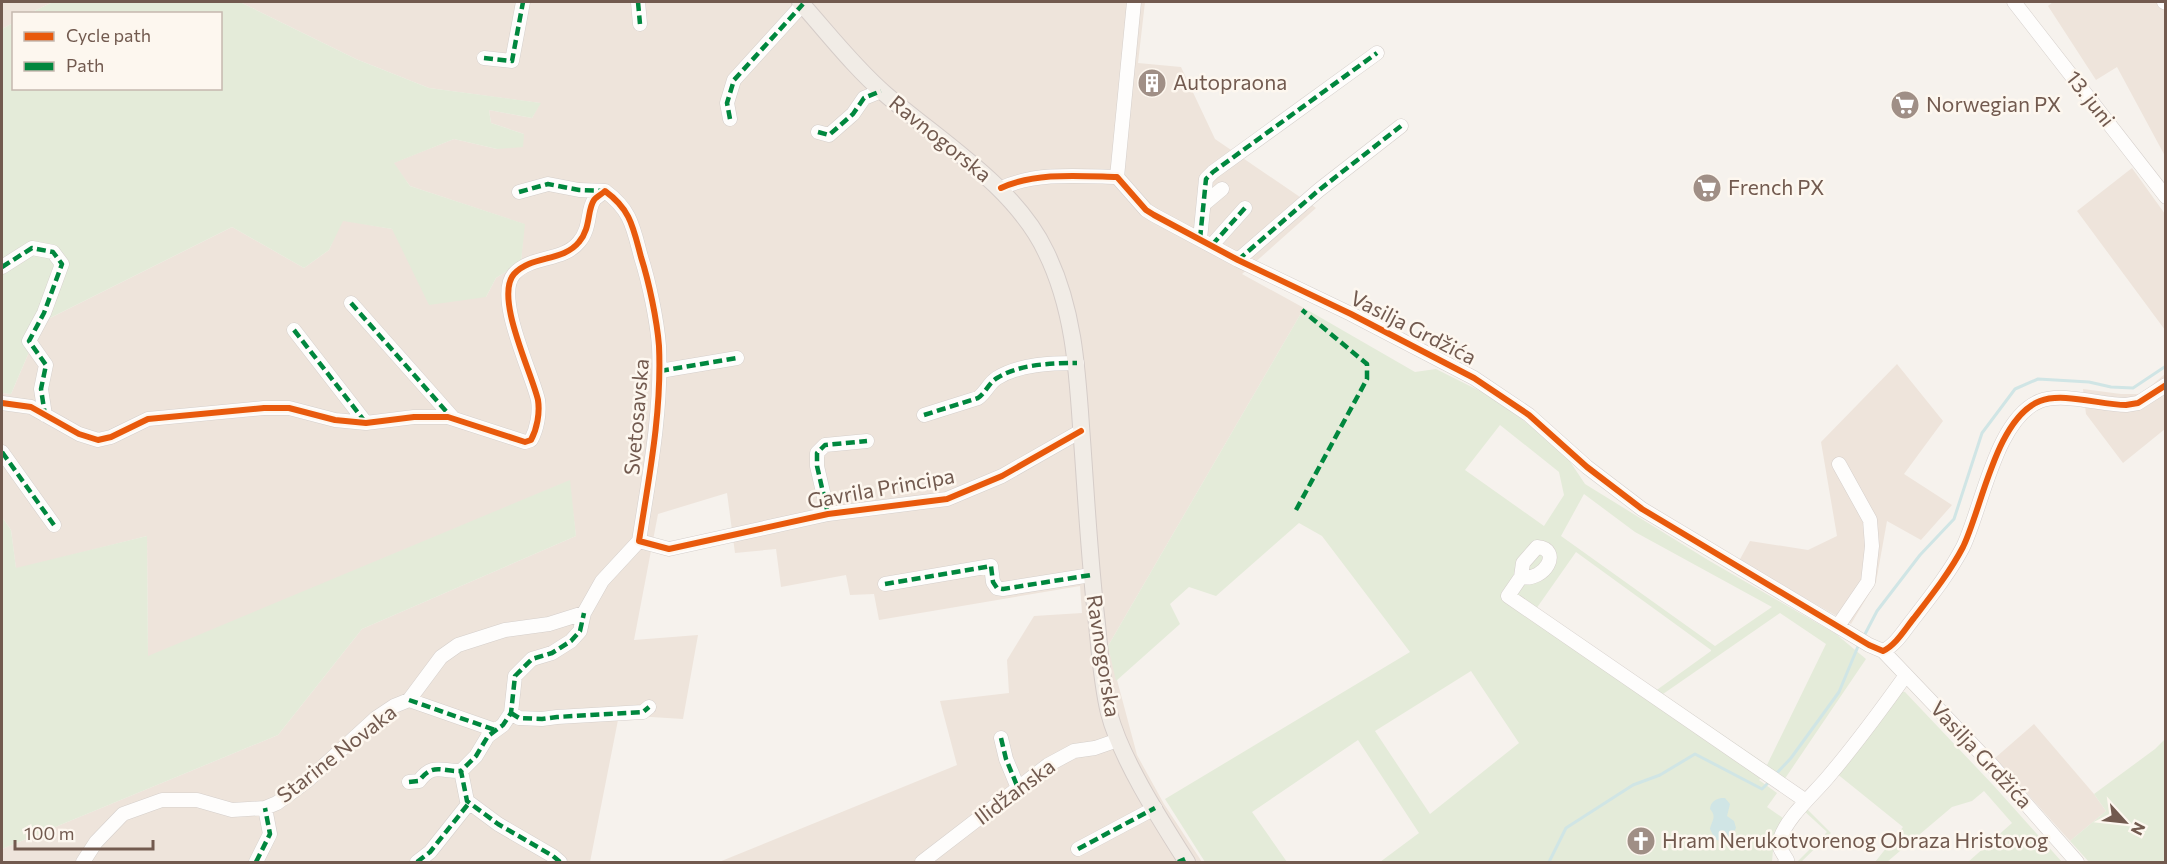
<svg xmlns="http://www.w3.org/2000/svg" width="2167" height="864" font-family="Commissioner,sans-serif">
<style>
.residential{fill:#eee4db}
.green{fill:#e4ebd9;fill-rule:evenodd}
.water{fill:#d0e5e5}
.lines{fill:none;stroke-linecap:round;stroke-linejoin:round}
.stream{stroke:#d0e5e5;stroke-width:3}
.minor-casing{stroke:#d5cfcb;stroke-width:15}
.major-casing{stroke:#d5ccc8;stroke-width:18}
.minor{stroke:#fefdfc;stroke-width:14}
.major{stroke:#f1ece6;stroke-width:16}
.quiet{stroke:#00873e;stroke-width:4.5;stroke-dasharray:9 4.5;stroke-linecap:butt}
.cycleway-casing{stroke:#fdf7ef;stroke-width:10}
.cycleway{stroke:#e8590c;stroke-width:6}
.labels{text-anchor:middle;stroke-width:5;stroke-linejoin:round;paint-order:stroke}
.poi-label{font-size:21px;fill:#725a4f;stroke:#fdf7ef;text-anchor:start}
.street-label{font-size:21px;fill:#725a4f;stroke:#fdf7ef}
</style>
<rect width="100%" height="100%" fill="#f6f2ed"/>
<path class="residential" d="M2,2H53L30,13L14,14L13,23L2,29Z
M240,2H1145L1138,63L1181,67L1215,139L1316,208L1242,274L1304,308L1108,646L1137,755L1164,804L1202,862H719L957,765L940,701L1009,693L1007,660L1034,616L1082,613L1080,586L879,620L874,594L850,595L846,575L781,587L776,549L735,553L727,493L658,514L634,640L698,635L683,719L619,715L590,862H2V849L278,735L362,629L576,536L569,481L148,657L147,536L16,569L11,530L2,517V393L11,394L42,322L232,227L304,268L329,250L342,220L392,229L486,297L496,278L521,262L524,224L410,186L393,163L454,139L497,149L524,134L491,123L489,110L532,118L540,103L429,88L356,59Z
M2053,2H2165V156L2117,67L2096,80L2048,6Z
M2132,168L2165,214V330L2077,211Z
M1897,364L1943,421L1904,474L1952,505L1921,540L1887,521L1876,582L1851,624L1739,561L1750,541L1808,550L1837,536L1821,442Z
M2165,374V429L2123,463L2086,414L2083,389L2121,394H2141Z
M2034,724L2094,794L2106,811L2070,841L1995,758Z"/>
<path class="green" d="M53,2H240L356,59L429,88L541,103L532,118L489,110L491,123L524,134L523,147L497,149L454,139L394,163L410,186L525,224L521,262L496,278L486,297L429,305L392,229L343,221L329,250L304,268L232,227L42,322L11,394L2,393V29L13,23L14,88H220V14L30,13Z
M1304,308L1415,372L1436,369L1494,398L1563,451L1585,484L1708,560L1836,634L1866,659L1784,780L1769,770L1759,780L1777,793L1767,807L1783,818L1774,838L1772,862H1380L1419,833L1358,740L1252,812L1287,862H1205L1165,799L1410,652L1322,536L1299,523L1216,596L1189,587L1170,604L1180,624L1116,681L1108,646ZM1500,425L1559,472L1564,495L1544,526L1465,470ZM1584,494L1635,532L1772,607L1715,646L1561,536ZM1576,552L1711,650V651L1654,692L1536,609ZM1780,613L1826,644L1767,765L1663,694ZM1471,671L1519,743L1430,814L1375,731Z
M570,480L576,536L362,629L278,735L2,849V517L11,530L16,568L147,536L148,656Z
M1898,691L1905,692L1994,786L2062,862H1968L2012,823L1984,791L1972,801L1952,807L1887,862H1875L1903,827L1836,773L1806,808L1831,833L1801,862H1797L1827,832L1802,809Z
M2165,739V862H2089L2070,841L2106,811L2094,794L2155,749Z"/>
<path class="water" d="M1721,798H1725L1730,804L1727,816L1734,821L1736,828L1731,837L1721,842L1715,839L1710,829C1712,820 1717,817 1710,809C1711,802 1714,800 1721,798Z"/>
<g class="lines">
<path class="stream" d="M1864,636L1877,611L1920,555L1954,519L1982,433L2015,389L2038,379L2089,382L2111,387L2133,388L2166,366
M1776,774L1791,758L1839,692L1859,644
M1549,862L1566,828L1633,785L1660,775L1695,754L1762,789L1770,781"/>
<g class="minor-casing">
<path id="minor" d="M638,2L640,24
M2014,2L2166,197
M2164,2L2166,3
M484,58L512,61L523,2
M730,119L727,103L734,80L803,4
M818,132L829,135L853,114L864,98L881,91
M1117,177L1134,2
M1001,188C1036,172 1079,176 1117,177L1146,210L1154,215L1238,260L1351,314L1474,378L1529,415L1587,467L1642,509L1869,645L1883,651C1896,645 1905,629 1914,618C1931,596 1950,572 1963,547C1982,508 1996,418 2040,401C2063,392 2101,405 2126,405L2138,403L2166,385
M519,192L548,184L579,190L605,191
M1204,204L1222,189
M1200,239L1206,179L1213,172L1377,53
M1212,245L1245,208
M1238,260L1319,190L1401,126
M2,267L32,248L53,252L62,264L44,313L29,341L46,365L41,389L45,415
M351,303L453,418
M294,330L366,423
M660,371L737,358
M2,403L31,407L79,434L98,440L111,437L148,419L264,408H289L335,420L366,423L414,417H448L525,442L531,440C537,429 540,413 538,400C532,373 494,297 514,274C531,255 563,262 579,242C591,228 587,210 594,200C596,197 602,194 605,191C631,210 633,227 641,257C649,282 657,320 659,346C662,412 649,477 639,541
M924,415L978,398C986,392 989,383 997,378C1019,364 1052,363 1077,363
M2,452L54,525
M828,514L817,466V453L825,445L867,441
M639,541L669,549L828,514L947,499L1002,476L1081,431
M1537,547C1563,549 1545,582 1521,577L1523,563Z
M1521,577L1508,596L1806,801
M885,584L991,566L993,582L997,588L1003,589L1091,575
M1838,626L1868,582L1872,546L1870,520L1839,464
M1883,651L1990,763L2077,862
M409,700L495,730
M511,713L519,718L542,719L557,717L643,712L649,707
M1001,738L1006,759L1018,788
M409,782L419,781C433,762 442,772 461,771
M1078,849L1155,808
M83,862L96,842L123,814L162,800H197L232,810L265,808L277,803L307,781L376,718L394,706L409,700L441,657L458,645L505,630L549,624L584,613
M256,862L270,834L265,808
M417,862L430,852L469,803
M560,862L553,856L498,824L467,801L461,771L476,756L488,736L503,725L511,713L515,676L532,659L552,653L571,641L580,631L584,613L602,581L639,541
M922,862L1048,765L1074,751L1095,748L1118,740
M1785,862L1787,860C1783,853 1777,847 1780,839C1787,817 1813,795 1828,777C1856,744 1881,710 1906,675"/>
</g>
<g class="major-casing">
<path id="major" d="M800,2C827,32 853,66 884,93C938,140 1015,186 1046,252C1073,307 1077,366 1081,426C1086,492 1089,558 1097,624C1100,654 1102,684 1109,713C1121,759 1161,821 1187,862"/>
</g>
<use href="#minor" class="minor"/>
<use href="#major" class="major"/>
<path class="quiet" d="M638,2L640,24
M484,58L512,61L523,2
M730,119L727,103L734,80L803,4
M818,132L829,135L853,114L864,98L881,91
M519,192L548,184L579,190L605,191
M1200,239L1206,179L1213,172L1377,53
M1212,245L1245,208
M1238,260L1319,190L1401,126
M2,267L32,248L53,252L62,264L44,313L29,341L46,365L41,389L45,415
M351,303L452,418
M294,330L366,423
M660,371L737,358
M924,415L978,398C986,392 989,383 997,378C1019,364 1052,363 1077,363
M2,452L54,525
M1296,510L1367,379V364L1302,310
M828,514L817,466V453L825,445L867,441
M885,584L991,566L993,582L997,588L1003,589L1091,575
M409,700L495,730
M511,713L519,718L542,719L557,717L643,712L649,707
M1001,738L1006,759L1018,788
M409,782L419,781C433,762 442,772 461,771
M1078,849L1155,808
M256,862L270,834L265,808
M417,862L430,852L469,803
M560,862L553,856L498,824L467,801L461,771L476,756L488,736L503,725L511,713L515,676L532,659L552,653L571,641L580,631L584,613
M1178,862L1185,859"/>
<g class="cycleway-casing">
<path id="cycleway" d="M1001,188C1036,172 1079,176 1117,177L1146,210L1154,215L1238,260L1351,314L1474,378L1529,415L1587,467L1642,509L1869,645L1883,651C1896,645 1905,629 1914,618C1931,596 1950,572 1963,547C1982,508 1996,418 2040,401C2063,392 2101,405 2126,405L2138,403L2166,385
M2,403L31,407L79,434L98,440L111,437L148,419L264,408H289L335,420L366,423L414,417H448L525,442L531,440C537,429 540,413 538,400C532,373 494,297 514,274C531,255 563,262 579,242C591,228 587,210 594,200C596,197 602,194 605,191C631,210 633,227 641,257C649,282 657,320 659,346C662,412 649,477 639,541L669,549L828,514L947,499L1002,476L1081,431"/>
</g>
<use href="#cycleway" class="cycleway"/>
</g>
<defs>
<g id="building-disc" transform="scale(1.5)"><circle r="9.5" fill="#a08f86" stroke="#fdf7ef"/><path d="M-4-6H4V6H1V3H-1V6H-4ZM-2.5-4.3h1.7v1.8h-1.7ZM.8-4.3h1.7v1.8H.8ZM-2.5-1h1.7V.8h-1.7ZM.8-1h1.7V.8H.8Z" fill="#fff"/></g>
<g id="supermarket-disc" transform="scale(1.5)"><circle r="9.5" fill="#a08f86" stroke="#fdf7ef"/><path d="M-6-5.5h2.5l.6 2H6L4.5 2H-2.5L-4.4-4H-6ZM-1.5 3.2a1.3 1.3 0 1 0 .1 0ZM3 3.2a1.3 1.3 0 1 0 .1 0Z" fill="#fff"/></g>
<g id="church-disc" transform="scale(1.5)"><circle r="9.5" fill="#a08f86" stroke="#fdf7ef"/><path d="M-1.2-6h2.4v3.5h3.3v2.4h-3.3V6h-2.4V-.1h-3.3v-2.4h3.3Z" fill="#fff"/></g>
</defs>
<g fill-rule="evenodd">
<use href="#building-disc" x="1152" y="83"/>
<use href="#supermarket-disc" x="1905" y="105"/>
<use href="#supermarket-disc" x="1707" y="188"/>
<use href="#church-disc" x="1641" y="841"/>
</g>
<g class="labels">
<g class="poi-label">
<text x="1173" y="90">Autopraona</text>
<text x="1926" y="112">Norwegian PX</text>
<text x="1728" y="195">French PX</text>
<text x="1662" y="848">Hram Nerukotvorenog Obraza Hristovog</text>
</g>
<g class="street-label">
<text transform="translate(2090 99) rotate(52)" y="7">13. juni</text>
<text transform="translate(940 139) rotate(39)" y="7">Ravnogorska</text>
<text transform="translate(1413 328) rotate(27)" y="7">Vasilja Grdžića</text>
<text transform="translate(637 417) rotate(-85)" y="7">Svetosavska</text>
<text transform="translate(881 489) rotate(-10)" y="7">Gavrila Principa</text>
<text transform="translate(1103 656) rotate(81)" y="7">Ravnogorska</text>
<text transform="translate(337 754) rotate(-38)" y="7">Starine Novaka</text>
<text transform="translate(1981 755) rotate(47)" y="7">Vasilja Grdžića</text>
<text transform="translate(1015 792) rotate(-37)" y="7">Ilidžanska</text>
</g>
</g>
<rect width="2167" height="864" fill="none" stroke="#725a4f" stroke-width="6"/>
<rect x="12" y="12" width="210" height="78" fill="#fdf7ef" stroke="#c5b8af" stroke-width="1.5"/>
<rect x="24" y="32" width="30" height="9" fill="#e8590c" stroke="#c5b8af" stroke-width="1.5"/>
<text x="66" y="42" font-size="18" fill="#725a4f">Cycle path</text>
<rect x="24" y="62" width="30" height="9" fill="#00873e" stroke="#c5b8af" stroke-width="1.5"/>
<text x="66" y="72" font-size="18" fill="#725a4f">Path</text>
<g transform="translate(2125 822) rotate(117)" stroke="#fdf7ef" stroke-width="4.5" paint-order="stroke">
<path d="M0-4.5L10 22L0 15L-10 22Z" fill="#725a4f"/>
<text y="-9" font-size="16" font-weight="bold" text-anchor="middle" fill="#725a4f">N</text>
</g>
<path d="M15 840v9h138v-9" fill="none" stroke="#725a4f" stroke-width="3"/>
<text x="24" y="840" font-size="18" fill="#725a4f" stroke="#fdf7ef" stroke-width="4.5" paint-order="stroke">100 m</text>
</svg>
